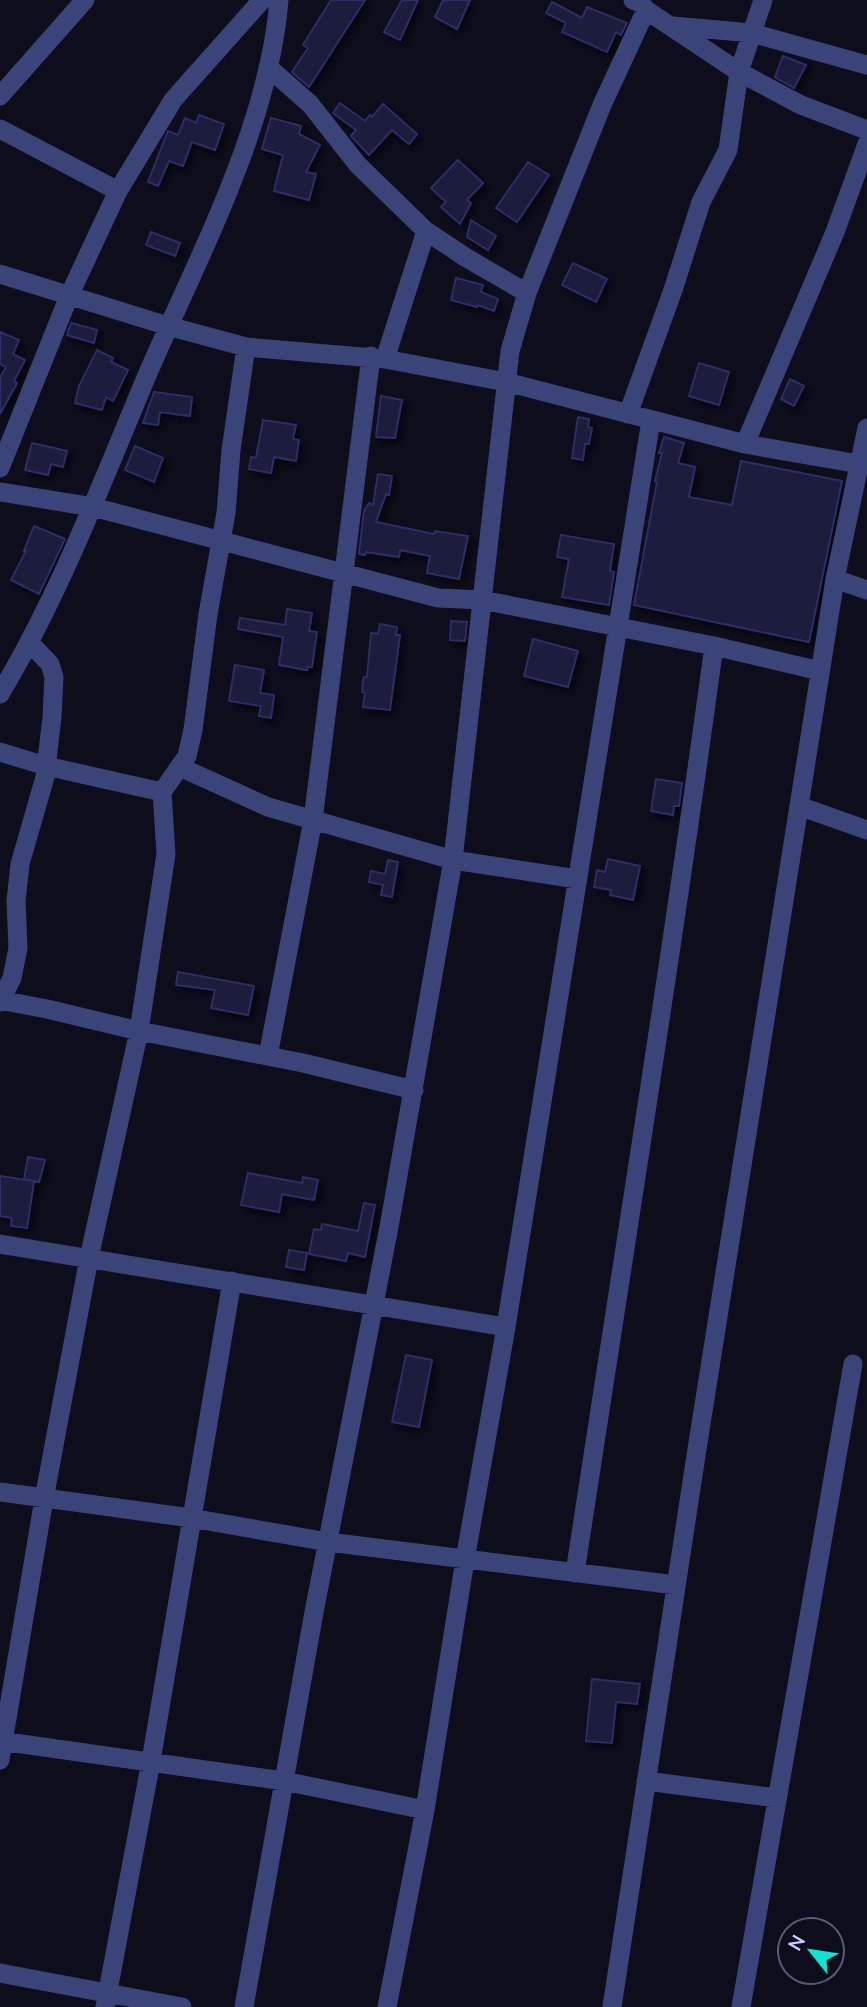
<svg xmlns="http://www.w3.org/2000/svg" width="867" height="2007" font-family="'Nunito Sans',sans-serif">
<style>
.building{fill:#1a1a3c;stroke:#2e2d66;stroke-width:2;filter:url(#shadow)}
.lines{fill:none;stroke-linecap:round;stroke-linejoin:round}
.minor{stroke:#3b4478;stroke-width:19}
</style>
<defs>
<filter id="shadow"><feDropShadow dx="4" dy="4" stdDeviation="3.5" flood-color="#0009"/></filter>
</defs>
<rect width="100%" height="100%" fill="#0d0d1c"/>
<path class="building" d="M331,0H365L309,87L292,72L308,48L303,45Z
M402,0H418L400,40L384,32Z
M443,0H470L457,29L435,17Z
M552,2L582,18L587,7L627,23L621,35L616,32L607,52L562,32L566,23L546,13Z
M783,56L806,65L794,88L775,77Z
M340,103L365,121L370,115L372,117L383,104L417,134L409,144L392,130L369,155L351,136L356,130L333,113Z
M199,115L224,124L215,150L192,142L183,166L169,161L158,186L148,182L168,131L178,135L185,118L196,123Z
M271,118L301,126L299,134L320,145L306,172L316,174L309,200L274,191L283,155L262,149Z
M458,160L483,183L467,200L471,203L460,224L441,207L446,202L431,188Z
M528,162L549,175L517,222L496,208Z
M471,220L496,236L488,250L467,237Z
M151,232L180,243L175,256L146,245Z
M573,263L607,279L596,302L562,285Z
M456,278L483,285L481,292L498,299L494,311L478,305L477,307L451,300Z
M71,323L97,330L94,343L67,335Z
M0,332L19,340L13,354L25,360L14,381L17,383L0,414V378L6,367L0,364Z
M97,350L113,358L111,362L128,370L113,401L106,397L102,410L75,403L79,386Z
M699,363L729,372L719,405L689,396Z
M790,379L804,386L794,406L781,399Z
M154,392L192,397L190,416L160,412L158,425L143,423Z
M381,396L402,400L395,438L376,437Z
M578,417L589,419L588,427L592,428L589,444H585L583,460L572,458Z
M263,420L296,425L293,439L299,440L296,461L274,457L271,473L249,469L251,457L256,458Z
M664,437L684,443L678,463L695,467L689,497L732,505L741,461L842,481L809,642L634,605L657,482L655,481L662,453H659Z
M32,443L67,451L63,467L51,464L48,475L25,470Z
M135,446L163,458L154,482L125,470Z
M378,474L392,476L389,495L386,494L376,522L434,534L435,531L468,536L459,579L427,573L430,556L400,550L399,557L366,552L365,555L359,554L364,511L369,503L373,505Z
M34,526L65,539L39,594L11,580L26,551H24Z
M561,535L614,544L610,571L614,572L609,605L562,597L569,559L557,557Z
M287,609L312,613L309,631L317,632L312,667H308L307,670L279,665L283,637L238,629L240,618L285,625Z
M451,621L467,622L465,641L450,640Z
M380,624L397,627L396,635H400L390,710L363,707L365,693L362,692L363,680L364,677H367L371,633L378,634Z
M533,639L578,651L568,687L524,676Z
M235,665L264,670L260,693L274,695L271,718L259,716L261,706L229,701Z
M656,779L682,783L679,806H674L673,815L651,811Z
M608,859L640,866L633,900L610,895L611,890L594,887L597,870L605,872Z
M388,860L398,862L392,897L381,895L383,885L369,882L371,871L385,874Z
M178,972L254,986L248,1015L211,1008L215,990L176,985Z
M28,1157L45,1160L39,1182L24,1179Z
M248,1173L302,1183L303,1177L318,1180L314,1200L282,1194L279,1212L241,1205Z
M0,1176L34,1181L27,1228L11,1226L12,1218L0,1216Z
M364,1203L375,1205L365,1257L348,1253L346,1261L309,1254L314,1229L321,1230L322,1224L358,1231Z
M289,1250L307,1253L304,1270L286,1267Z
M406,1355L432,1360L419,1427L392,1422Z
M592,1679L640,1684L637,1704L616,1702L612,1743L586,1741Z"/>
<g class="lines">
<path class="minor" d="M633,0L641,3L646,10L739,72L801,105L867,130
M673,26L752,33L867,65
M268,67L310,104L358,165L426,231L465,257L527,293
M0,96L85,0
M0,129L118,191
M0,274L168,326L246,347L385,359L506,382L745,444L859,464
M385,359L426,231
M628,414L673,290L701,202L728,150L739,72L763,0
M745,444L835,232L867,144
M0,468L69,296L118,191L173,100L262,0
M0,492L93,507L438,598L482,600L714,646L820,671
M835,579L867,590
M0,694C61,592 102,482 148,373C198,257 269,127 279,0
M0,752L46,766L162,792
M180,767L268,807L453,860L577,879
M799,806L867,830
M0,1000L47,1009L139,1031L303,1063L414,1090
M0,1002L12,978L18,948L16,901L20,864L45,777L52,717L54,677L50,664L30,643
M268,1056L313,820L371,356
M0,1244L506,1327
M0,1492L191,1518L328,1542L676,1585
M575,1573C622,1264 672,955 714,646
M0,1741L284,1781L425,1810
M0,1760L44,1499L89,1258L139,1031L166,854L162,792L187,756L193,730L208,614L226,513L231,450L246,347
M646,1781L777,1798
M0,1973L182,2007
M105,2007L151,1761L232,1281
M244,2007L314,1612L389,1227L453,860L510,351L527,293L602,105L646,10
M387,2007L425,1810L465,1560L506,1327L651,420
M612,2007L697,1449L835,579L867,428
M741,2007L853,1364"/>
</g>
<g transform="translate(811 1951) rotate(300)"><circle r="33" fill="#0d0d1c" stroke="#595b76" stroke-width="2"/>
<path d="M0-5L12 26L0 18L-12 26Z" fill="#0fe4d1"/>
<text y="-10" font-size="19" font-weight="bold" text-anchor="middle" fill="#cbcffc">N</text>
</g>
</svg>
